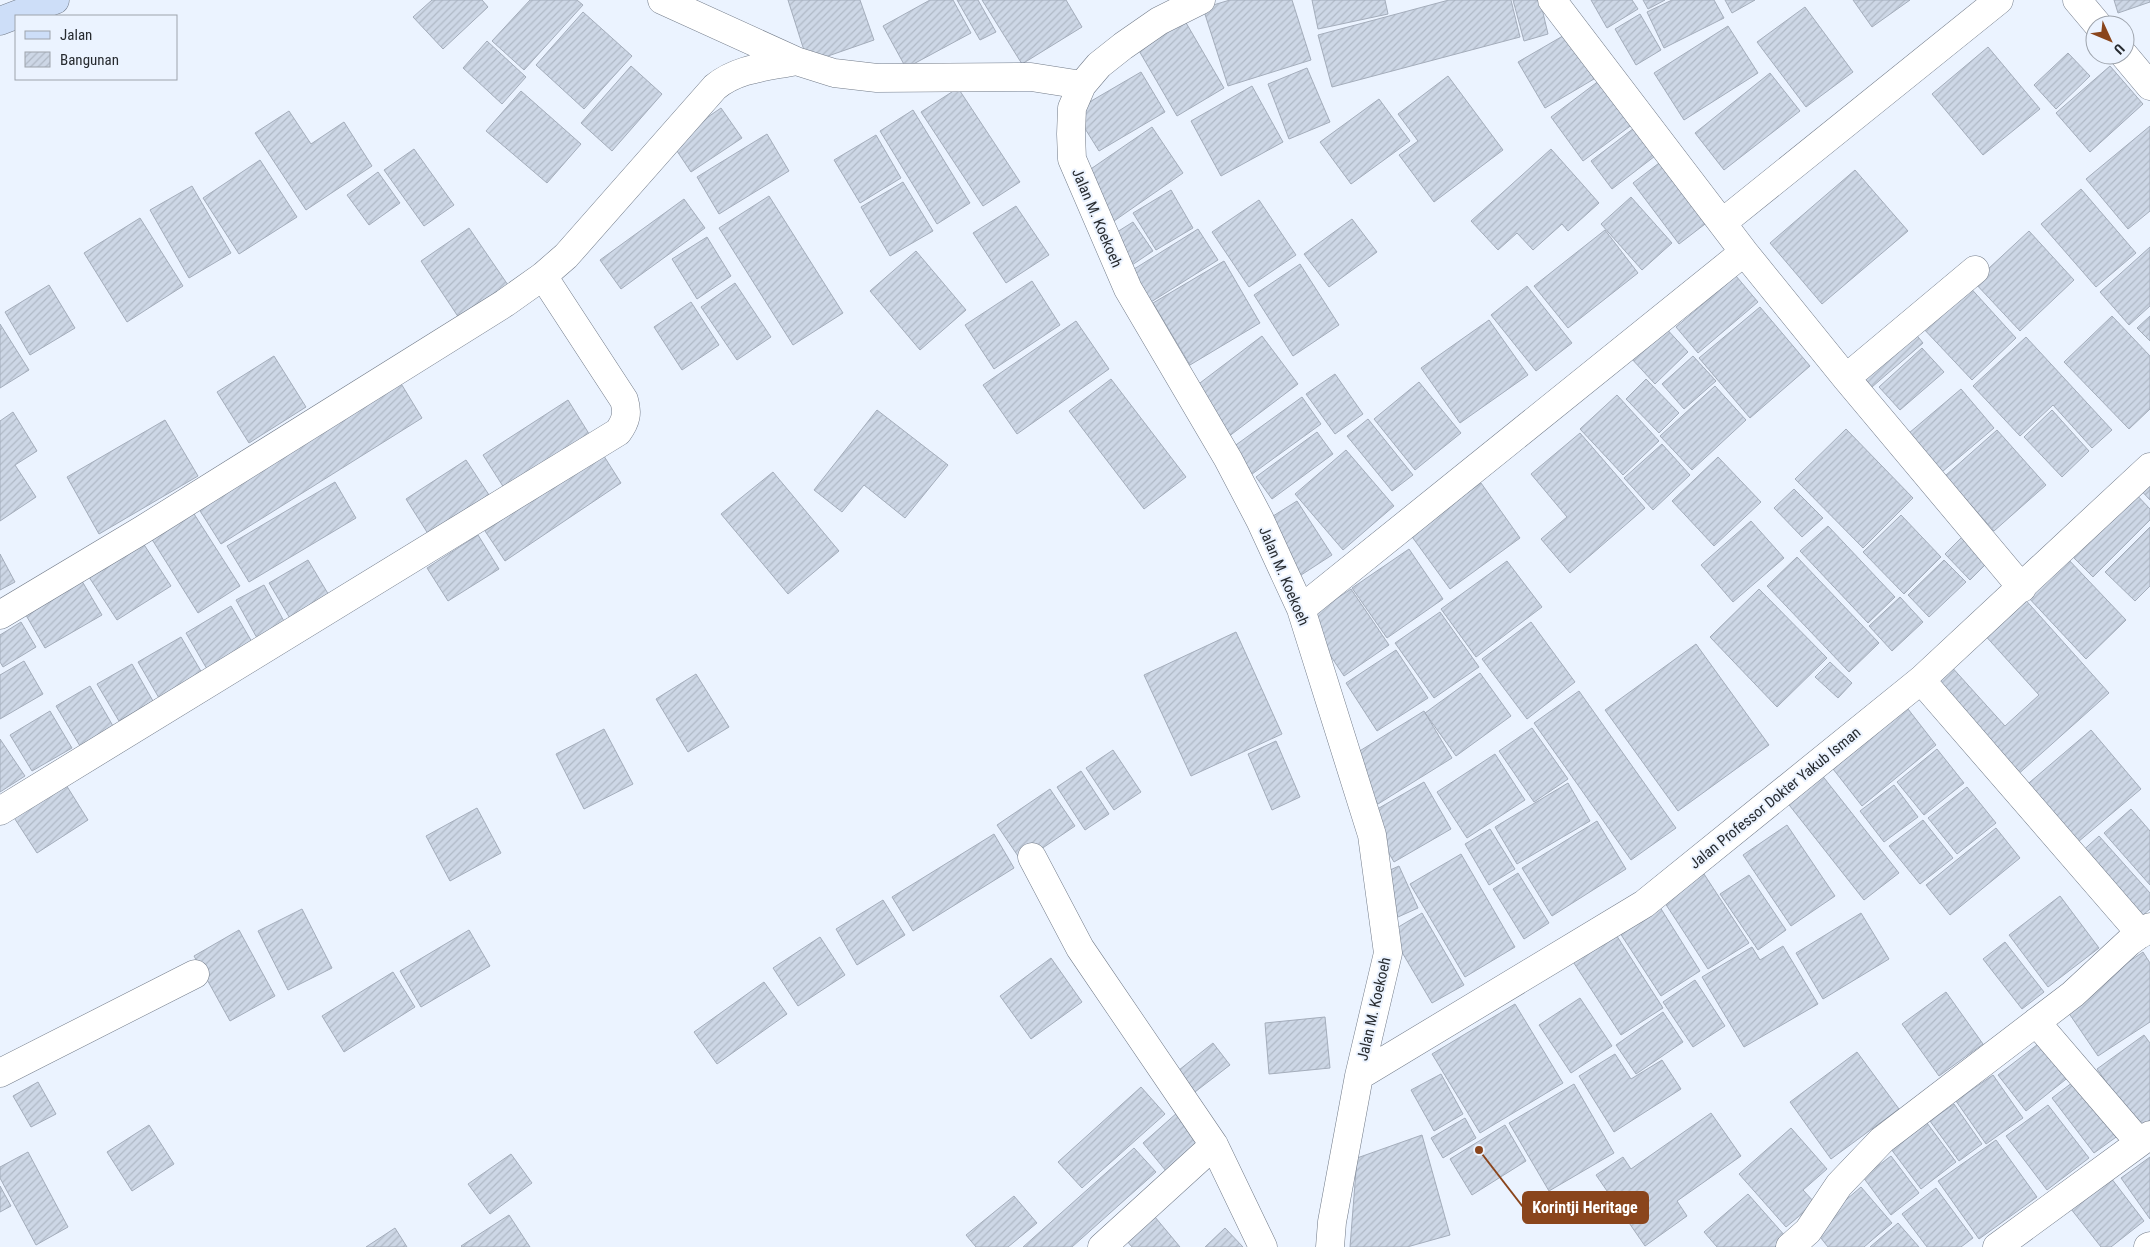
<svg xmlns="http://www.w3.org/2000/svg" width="2150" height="1247" font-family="'Roboto Condensed',sans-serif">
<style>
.building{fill:url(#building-hatch);stroke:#a4adbb}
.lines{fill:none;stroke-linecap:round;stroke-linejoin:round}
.street-casing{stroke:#727b89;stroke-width:29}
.secondary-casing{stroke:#727b89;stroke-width:29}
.street{stroke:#fff;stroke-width:28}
.secondary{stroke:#cddef8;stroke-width:28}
.labels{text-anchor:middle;stroke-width:4;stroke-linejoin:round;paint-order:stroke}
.street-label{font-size:15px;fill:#272b30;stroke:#ebf3ff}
.leader{fill:none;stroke:#8a451c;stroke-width:2}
.callout-dot{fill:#8a451c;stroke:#ebf3ff;stroke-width:2}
.callout{fill:#8a451c;stroke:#8a451c;stroke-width:2}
.callout-label{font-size:16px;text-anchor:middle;font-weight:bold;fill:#fff}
</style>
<defs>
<pattern id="building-hatch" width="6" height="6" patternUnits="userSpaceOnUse" patternTransform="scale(1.25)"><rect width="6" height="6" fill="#cdd7e6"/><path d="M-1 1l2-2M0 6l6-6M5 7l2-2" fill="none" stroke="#b0b9c6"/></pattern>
</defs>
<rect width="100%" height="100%" fill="#ebf3ff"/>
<path class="building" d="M432,0H482L488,7L443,49L413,17Z
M530,0H577L583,5L524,70L492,41Z
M788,0H860L874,40L808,63Z
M930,0H953L971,33L906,68L883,26Z
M957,0H978L996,32L980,40Z
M982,0H1066L1082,27L1022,64Z
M1230,0H1292L1311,60L1228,86L1203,8Z
M1312,0H1385L1388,14L1318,29Z
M1449,0H1511L1520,37L1332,87L1318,35Z
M1513,0H1540L1548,34L1524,41Z
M1591,0H1632L1638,9L1607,28Z
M1643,0H1665L1648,9Z
M1672,0H1714L1724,18L1664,48L1647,12Z
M1725,0H1755L1732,13Z
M1853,0H1910L1872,27Z
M2114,0H2150V2L2118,13Z
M1805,7L1853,72L1806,107L1757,42Z
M583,12L632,56L584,109L536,65Z
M1640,14L1661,50L1636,65L1615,29Z
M1185,21L1224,88L1177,116L1138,49Z
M1728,26L1758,73L1684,120L1654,73Z
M1568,33L1594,79L1545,108L1518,62Z
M487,41L526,77L502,104L463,68Z
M1988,47L2040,109L1983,155L1932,94Z
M2068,53L2090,76L2056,109L2034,85Z
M631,66L662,94L612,151L581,123Z
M2110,66L2143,104L2090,152L2056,113Z
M1307,68L1330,122L1289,139L1268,84Z
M1141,72L1165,112L1099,151L1074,111Z
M1770,73L1800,111L1724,170L1695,133Z
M1448,76L1503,150L1434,202L1399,155L1418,141L1398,114Z
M1604,77L1637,121L1583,161L1551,117Z
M1252,86L1283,142L1221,176L1191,121Z
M958,88L1020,182L983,206L921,112Z
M521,91L581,144L547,183L486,131Z
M1379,99L1410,141L1351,184L1320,142Z
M721,108L742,138L691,172L671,142Z
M913,110L970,203L937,224L880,131Z
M289,111L311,144L344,122L372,166L306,210L255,133Z
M1638,125L1659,153L1612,189L1591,161Z
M2150,126V211L2128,229L2086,179Z
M1152,127L1183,173L1114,221L1082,175Z
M767,134L789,171L719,214L697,177Z
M876,135L901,178L860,203L834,160Z
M414,149L454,205L424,226L384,170Z
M1551,149L1599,203L1568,231L1562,224L1533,250L1517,233L1498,250L1471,221Z
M260,160L297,217L239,254L203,198Z
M1663,160L1709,221L1679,244L1633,183Z
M1855,170L1908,231L1822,304L1770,243Z
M378,172L400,203L369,225L347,195Z
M903,182L933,231L890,256L861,207Z
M192,186L231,253L189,278L150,210Z
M2081,189L2136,253L2096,287L2041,224Z
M1171,190L1193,228L1156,250L1133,213Z
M769,196L843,313L793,345L719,228Z
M1631,197L1672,243L1642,270L1601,224Z
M684,199L705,228L621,289L600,260Z
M1259,200L1296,255L1249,287L1212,232Z
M1016,206L1049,255L1006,283L973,233Z
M140,218L183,286L127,322L84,253Z
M1352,219L1377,252L1329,287L1304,254Z
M1133,222L1153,251L1129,267L1109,237Z
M469,228L508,285L459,318L421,261Z
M1198,229L1218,260L1151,302L1131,271Z
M1605,230L1638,273L1568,328L1534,286Z
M2029,231L2074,280L2020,331L1974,282Z
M707,237L731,276L697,299L672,259Z
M2150,247V306L2129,325L2100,292Z
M916,251L966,310L920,350L870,291Z
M1224,261L1260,323L1190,365L1153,303Z
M1300,264L1339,325L1293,356L1254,295Z
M1736,276L1758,302L1698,353L1676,327Z
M1032,281L1060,325L994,369L965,325Z
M735,283L771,337L737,360L701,307Z
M1966,283L2016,338L1972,380L1921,326Z
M49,285L75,328L30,355L5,312Z
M1527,286L1572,343L1536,371L1491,315Z
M691,302L719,345L682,370L654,327Z
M1760,307L1810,366L1750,418L1699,358Z
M2112,316L2150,356V409L2129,429L2064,362Z
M2150,316V341L2137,328Z
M1489,320L1528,375L1460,423L1421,368Z
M1076,321L1109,369L1017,434L983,385Z
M0,324L29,370L0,388Z
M1663,325L1688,352L1655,384L1630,357Z
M1910,327L1923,343L1872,387L1859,371Z
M1262,336L1298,384L1228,437L1192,389Z
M2026,337L2112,430L2092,448L2053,405L2020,436L1973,386Z
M1922,348L1944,372L1900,410L1879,387Z
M274,356L306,407L249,443L217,392Z
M1693,356L1716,381L1684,409L1662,384Z
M1335,374L1363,414L1335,434L1306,394Z
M397,377L422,418L221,544L195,503Z
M1111,379L1186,477L1144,509L1069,411Z
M1646,379L1679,413L1659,433L1626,399Z
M1419,382L1461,433L1415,470L1374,419Z
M1715,386L1746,420L1692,470L1660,436Z
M1961,389L1994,428L1942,472L1909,433Z
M1617,395L1659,441L1623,475L1580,429Z
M1302,397L1321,424L1248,477L1229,450Z
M568,400L591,437L506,491L483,455Z
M877,410L948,465L905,518L864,485L842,512L814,490Z
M2052,410L2089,451L2062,477L2024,437Z
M13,412L37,451L15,465L36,497L0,521V421Z
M1368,419L1413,475L1392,491L1347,436Z
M165,420L198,476L99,534L67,477Z
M1846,429L1913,498L1863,548L1795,479Z
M1997,430L2046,485L1994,531L1945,476Z
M1317,432L1333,454L1272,499L1256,477Z
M1580,433L1645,508L1570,573L1541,539L1567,517L1531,474Z
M1662,444L1690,475L1653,510L1624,478Z
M1346,450L1394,506L1343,550L1295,494Z
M602,453L621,483L505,561L485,531Z
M1718,457L1761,502L1714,546L1672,501Z
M466,460L493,501L432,540L406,499Z
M2150,469V500L2135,484Z
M773,472L839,551L788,594L721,514Z
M335,482L356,518L249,582L227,546Z
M1481,483L1520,538L1450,589L1410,534Z
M1794,489L1823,518L1802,537L1774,508Z
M2132,490L2150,509V520L2093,577L2069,553Z
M1297,501L1332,555L1298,577L1262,523Z
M189,506L240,586L198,613L148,533Z
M1901,515L1941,557L1904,594L1863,552Z
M1751,521L1784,558L1733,602L1701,565Z
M1828,526L1895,597L1868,623L1800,551Z
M2150,527V586L2135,601L2105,572Z
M478,535L499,569L448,601L427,568Z
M1962,537L1987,563L1970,580L1945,554Z
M141,540L171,586L117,620L87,574Z
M1409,549L1443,599L1387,638L1352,588Z
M0,554L15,582L0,590Z
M1797,557L1879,643L1849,672L1767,586Z
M2066,557L2126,620L2086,659L2026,595Z
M308,560L330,597L291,620L269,583Z
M1944,560L1966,582L1929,617L1908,595Z
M1507,561L1542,607L1476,657L1441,609Z
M79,576L102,615L45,648L23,610Z
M264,585L285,623L257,638L236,600Z
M1351,589L1389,645L1344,676L1306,619Z
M1759,589L1827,658L1777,707L1710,637Z
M2022,596L2109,693L2015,777L1930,682L1949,664L2005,726L2039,695L1982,632Z
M1900,597L1923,622L1892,651L1869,626Z
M231,606L252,642L207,669L186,633Z
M1440,612L1479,667L1434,698L1395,643Z
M21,622L36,647L3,667L0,662V635Z
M1531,622L1575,682L1527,719L1482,659Z
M1236,632L1282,734L1191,776L1144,675Z
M181,637L202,673L159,698L138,662Z
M1696,644L1769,745L1678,811L1605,710Z
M1396,650L1428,698L1377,731L1346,683Z
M24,661L43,694L0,719V675Z
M1830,662L1852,683L1838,698L1815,677Z
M132,664L153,701L119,721L97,684Z
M1480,673L1511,716L1456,756L1425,713Z
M696,674L729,727L688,752L656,699Z
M90,686L113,726L80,746L56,706Z
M1579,691L1676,828L1631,860L1534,723Z
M1901,700L1936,745L1862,806L1826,760Z
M50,711L72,748L32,771L10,735Z
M1424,711L1452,758L1378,804L1350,757Z
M1532,728L1568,779L1534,802L1499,751Z
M604,729L633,784L584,809L556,754Z
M2091,730L2141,789L2072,847L2023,788Z
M0,739L25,776L0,792Z
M1276,741L1300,797L1272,810L1248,754Z
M1937,749L1964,783L1924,815L1897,782Z
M1113,750L1141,792L1114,810L1086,768Z
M1495,754L1525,800L1467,838L1437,792Z
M1081,771L1109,814L1085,830L1057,787Z
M1821,774L1899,873L1864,900L1786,801Z
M63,780L88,820L37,853L11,813Z
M1424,782L1451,829L1394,862L1367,815Z
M1568,783L1590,821L1517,864L1495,827Z
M1894,785L1918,817L1884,842L1860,811Z
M1967,787L1996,823L1957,854L1928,818Z
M1050,789L1075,826L1022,862L997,825Z
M477,808L501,853L450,881L426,836Z
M2131,809L2150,831V885L2104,833Z
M1923,820L1953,858L1920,884L1889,846Z
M1597,821L1626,869L1552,916L1522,868Z
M1787,825L1835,896L1791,926L1743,855Z
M1996,828L2020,858L1950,915L1926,885Z
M1490,829L1515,869L1489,885L1465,844Z
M994,834L1014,868L913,931L892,897Z
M2099,836L2150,893V909L2136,921L2078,855Z
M1461,854L1515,947L1465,977L1410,884Z
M1399,866L1418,908L1398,917L1379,875Z
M1518,873L1549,923L1524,939L1493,889Z
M1704,874L1749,943L1708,969L1663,900Z
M1749,875L1786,930L1758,950L1720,894Z
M2060,896L2099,948L2048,987L2009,935Z
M883,900L905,935L857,965L836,929Z
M1658,904L1700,971L1661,996L1618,930Z
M302,909L332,968L288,990L258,931Z
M1422,913L1464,985L1432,1003L1390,932Z
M1861,913L1889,959L1823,999L1796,953Z
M239,930L275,996L230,1021L194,956Z
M469,930L490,966L421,1007L400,971Z
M1613,930L1663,1008L1621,1035L1570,957Z
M820,937L845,975L798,1006L773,968Z
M2005,942L2044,992L2022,1009L1983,959Z
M1783,946L1818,1004L1744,1047L1702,977L1752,947L1760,960Z
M2143,952L2150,963V1022L2098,1056L2064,1006Z
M1051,958L1082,1002L1031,1039L1000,996Z
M393,972L415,1007L344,1052L322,1016Z
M1695,980L1725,1026L1693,1047L1663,1002Z
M764,982L787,1014L717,1064L694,1032Z
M1946,992L1983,1044L1939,1076L1902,1024Z
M1580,998L1612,1046L1571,1073L1539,1025Z
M1515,1004L1563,1083L1480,1133L1432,1054Z
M1663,1012L1683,1042L1636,1074L1616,1045Z
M1325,1017L1330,1068L1269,1074L1265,1023Z
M2144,1035L2150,1043V1120L2139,1128L2097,1069Z
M2042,1041L2070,1076L2026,1111L1998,1075Z
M1213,1043L1230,1065L1191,1095L1174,1074Z
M1857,1052L1899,1109L1831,1159L1790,1102Z
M1615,1054L1631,1079L1662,1060L1681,1089L1614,1132L1579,1076Z
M1441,1074L1463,1114L1434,1131L1411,1090Z
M1993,1075L2023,1118L1986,1144L1956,1101Z
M2077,1079L2119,1135L2094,1153L2052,1098Z
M38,1082L56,1114L31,1127L13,1096Z
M1574,1084L1614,1153L1549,1191L1509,1123Z
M1141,1087L1165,1114L1082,1188L1058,1162Z
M1954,1104L1982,1144L1959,1161L1930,1121Z
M2048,1105L2089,1158L2047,1190L2006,1136Z
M1178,1112L1203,1139L1166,1171L1143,1143Z
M1711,1113L1741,1156L1677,1201L1687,1216L1645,1246L1596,1175L1623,1157L1631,1169Z
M1465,1118L1476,1138L1443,1158L1431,1138Z
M1927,1123L1956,1162L1921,1189L1891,1149Z
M149,1125L174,1164L132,1191L107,1152Z
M1505,1125L1526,1161L1472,1195L1450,1159Z
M1791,1128L1827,1169L1803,1190L1815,1203L1786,1227L1739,1174Z
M1422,1135L1450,1235L1407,1247H1350L1357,1158Z
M1996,1140L2037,1197L1979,1239L1938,1181Z
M1134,1148L1156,1172L1072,1247H1023Z
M28,1152L68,1227L36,1245L0,1178V1167Z
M511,1154L532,1183L490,1214L468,1184Z
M1891,1156L1919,1193L1891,1215L1863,1177Z
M2150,1157V1219L2121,1178Z
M2111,1178L2144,1221L2111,1247H2101L2071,1209Z
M0,1186L11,1206L0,1212Z
M1861,1187L1892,1223L1864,1247H1828L1813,1228Z
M1936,1188L1973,1238L1961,1247H1927L1902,1214Z
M1748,1194L1786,1237L1775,1247H1717L1704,1232Z
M1014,1196L1037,1223L1008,1247H976L966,1235Z
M1150,1211L1180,1247H1132L1122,1235Z
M509,1215L530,1247H462L461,1246Z
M1898,1223L1919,1247H1870Z
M395,1228L407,1247H366Z
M1225,1228L1243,1247H1205Z"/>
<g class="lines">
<g class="street-casing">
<path id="street" d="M662,0L796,61L834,73L877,78L1031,77L1082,85
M1201,0L1159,21L1123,46L1099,65L1082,85L1072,108L1071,134L1072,159L1128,289L1228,459L1260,520L1301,609L1372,835L1388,953L1359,1076L1332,1222L1330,1247
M1552,0L1744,252L1846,378L2022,588
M2077,0L2098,25
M2124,55L2150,86
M1722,223L1999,0
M1846,378L1975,270
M1301,609L1744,252
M0,615L142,530L505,303L543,276L566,256L715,87C738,68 767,67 796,61
M1921,680L2141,934
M0,811L618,432C626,421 628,413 624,400L543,276
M1032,857L1080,948L1214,1145L1263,1247
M2036,1022L2139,1142
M0,1073L195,974
M1359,1076L1644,904L1921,680L2150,467
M1102,1247L1214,1145
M1790,1247L1808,1231L1839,1185L1882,1140L2073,994L2129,942L2150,927
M1997,1247L2150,1135
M2148,1247L2150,1246"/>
</g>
<g class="secondary-casing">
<path id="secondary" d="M0,21L55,0"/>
</g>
<use href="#street" class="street"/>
<use href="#secondary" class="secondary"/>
</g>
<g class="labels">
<g class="street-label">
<text transform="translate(1097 218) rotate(67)" y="5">Jalan M. Koekoeh</text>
<text transform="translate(1284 576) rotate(67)" y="5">Jalan M. Koekoeh</text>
<text transform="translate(1775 798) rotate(-39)" y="5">Jalan Professor Dokter Yakub Isman</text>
<text transform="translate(1374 1009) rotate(-77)" y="5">Jalan M. Koekoeh</text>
</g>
</g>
<path class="leader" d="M1479 1150L1523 1207"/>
<circle class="callout-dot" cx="1479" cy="1150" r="5"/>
<rect class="callout" x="1523" y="1192" width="125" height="31" rx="5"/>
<g class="callout-label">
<text x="1585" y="1213">Korintji Heritage</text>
</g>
<rect x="15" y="15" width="162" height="65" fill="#ebf3ff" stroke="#9da3ac"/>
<rect x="25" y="31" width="25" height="8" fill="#cddef8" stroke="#9da3ac"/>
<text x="60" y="40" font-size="15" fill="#272b30">Jalan</text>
<rect x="25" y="52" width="25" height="15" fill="url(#building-hatch)" stroke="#9da3ac"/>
<text x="60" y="65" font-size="15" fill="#272b30">Bangunan</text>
<g transform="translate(2110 40) rotate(134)"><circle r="24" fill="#ebf3ff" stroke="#9da3ac"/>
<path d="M0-4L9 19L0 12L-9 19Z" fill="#8a451c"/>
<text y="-8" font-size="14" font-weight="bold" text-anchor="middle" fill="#272b30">U</text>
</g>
</svg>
